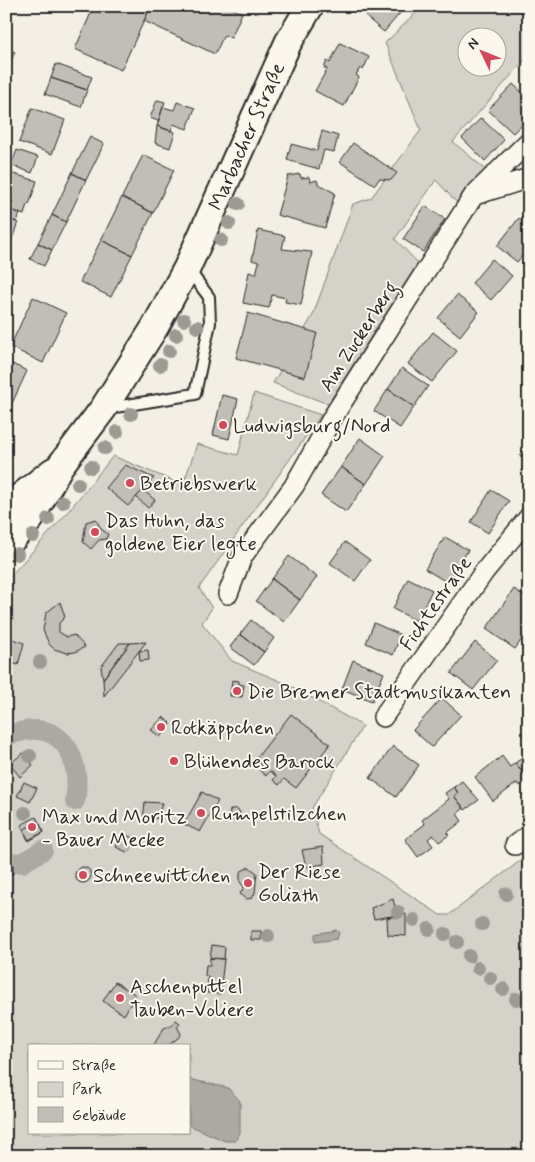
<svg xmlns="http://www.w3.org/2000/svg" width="535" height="1162" font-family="Mynerve,sans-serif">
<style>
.green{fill:#d5d2c9;stroke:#807e7a;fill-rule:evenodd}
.water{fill:#aca9a2;stroke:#787772}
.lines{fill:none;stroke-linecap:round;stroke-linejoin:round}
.canal{stroke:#aca9a2;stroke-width:20}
.building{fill:#c0beb6;stroke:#2b2b2b}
.lane-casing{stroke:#2b2b2b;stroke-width:14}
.street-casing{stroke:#2b2b2b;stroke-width:22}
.secondary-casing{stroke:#2b2b2b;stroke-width:30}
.lane{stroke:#fbf7ec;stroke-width:10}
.street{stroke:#fbf7ec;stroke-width:19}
.secondary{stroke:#fbf7ec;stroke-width:26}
.tree{fill:#9d9a94}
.poi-dot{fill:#d1495b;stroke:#fbf7ec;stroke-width:2}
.labels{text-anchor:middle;stroke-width:4;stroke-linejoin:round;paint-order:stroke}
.street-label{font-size:20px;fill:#2b2b2b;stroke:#fbf7ec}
.poi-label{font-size:20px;fill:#2b2b2b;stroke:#fbf7ec;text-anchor:start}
</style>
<rect width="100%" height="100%" fill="#f3efe4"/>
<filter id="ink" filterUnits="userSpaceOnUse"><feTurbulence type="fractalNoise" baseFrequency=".02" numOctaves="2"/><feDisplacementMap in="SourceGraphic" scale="10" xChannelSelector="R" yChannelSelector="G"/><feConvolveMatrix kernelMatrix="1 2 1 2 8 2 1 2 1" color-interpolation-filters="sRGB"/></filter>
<g filter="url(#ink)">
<path class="green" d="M423,6H529V55L453,142L486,170L458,204L436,180L395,239L418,263L328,404L273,383L313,315L353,204L371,198L421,130L385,43ZM468,38H498V68H468Z
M254,393L321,415L199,588L212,608L202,623L232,661L287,684L363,726L312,808L319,834L440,915H449L529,854V1156H6V581L66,514L113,456L183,485L197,444L238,455ZM29,1046H189V1133H29Z"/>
<path class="water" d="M336,930L339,933L337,939L315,942V934Z
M189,1079L228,1088L240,1101V1133L235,1141H225L189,1125Z"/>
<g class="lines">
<path class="canal" d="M6,736C16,733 27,729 37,730C73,732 80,774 75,801
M6,862L22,863L43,850"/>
</g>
<path class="building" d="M94,6H151L121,70L75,49Z
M151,6H228L242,13L231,38L224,35L215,54L144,21Z
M375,6H394L401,12L384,32L366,17Z
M340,43L369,57L363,70L360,68L356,75L359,77L344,106L315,91L327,69L324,68L327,61L330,63Z
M6,48L15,52L6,71Z
M56,64L92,77L87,90L51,78Z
M51,78L87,90L81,107L45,94Z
M513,84L529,99V117L513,133L488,110Z
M157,100L165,102L158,121L150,118Z
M177,102L195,108L187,129L173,124L171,131L157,126L163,107L174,110Z
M32,108L65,120L52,154L19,142Z
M481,118L504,140L485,161L462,138Z
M157,126L175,132L170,148L155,143Z
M322,131L338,136L334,152L324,150L319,169L287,160L291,144L317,151Z
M90,137L104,144L86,180L72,173Z
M353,143L397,173L391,180L379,179L375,185L340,162Z
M17,150L38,157L32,173L11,165Z
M143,155L174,170L153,213L122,197Z
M7,172L37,181L29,205L27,204L24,215L10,210L13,201L6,199Z
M72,173L86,180L66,222L52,215Z
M300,174L301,178L309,177L310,182L317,180L318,184L335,193L325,228L277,215L288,176Z
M122,197L153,213L132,255L101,240Z
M6,199L13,201L10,210L20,213L17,222L6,219Z
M425,206L445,219L423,252L403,239Z
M52,215L66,222L52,250L38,243Z
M519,218L529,226V247L517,262L497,246Z
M6,219L18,222L9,248L6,247Z
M258,230L285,236L282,249L312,252L301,305L285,302L286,298L272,295L269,308L243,303L249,272L256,274L259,262L252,260Z
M101,240L132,255L111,297L80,282Z
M38,243L52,250L44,266L30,259Z
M492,259L512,276L491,300L472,283Z
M457,295L479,312L460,336L438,318Z
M33,297L66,313L43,363L10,347Z
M248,313L317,333L305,377L236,358Z
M433,332L457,351L432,382L408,364Z
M6,361L27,371L8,412L6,411Z
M402,368L428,386L414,407L388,389Z
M388,389L414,407L400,428L374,411Z
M222,395L238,399L229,439L213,435Z
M360,438L385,456L366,484L341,467Z
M529,444V462L520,456Z
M125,465L154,478L128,506L106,488Z
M341,467L366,484L346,512L321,495Z
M143,490L155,500L148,508L136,497Z
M491,490L509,501L488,533L471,522Z
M96,519L101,529L108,534L106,539L99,540L91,549L83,542L86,522Z
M445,537L468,550L448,583L425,569Z
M345,542L370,560L355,581L330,563Z
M289,556L317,577L300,600L272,579Z
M408,578L432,590L417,621L393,609Z
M272,579L300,600L284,622L256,601Z
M514,589L529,599V629L515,649L486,629Z
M60,602L65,617L59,623V632L67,637L74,635L85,647L75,652L67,653L54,649L49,644L43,630L46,613Z
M251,620L274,638L264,652L240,634Z
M374,623L401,635L393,655L366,643Z
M240,634L264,652L254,665L230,647Z
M7,637L24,643L18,665L6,661Z
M146,642L104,696L103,679L130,643Z
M475,642L497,660L473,690L451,673Z
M119,643H130L103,679L101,667Z
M148,650L149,660L140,661L139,651Z
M353,660L384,673L372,701L342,689Z
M232,680L239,681V684L244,685L242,697L230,696Z
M442,698L461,715L432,747L413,730Z
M291,714L330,744L296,788L284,779L279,785L273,780L276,776L270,771L266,776L259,770L262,766L255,760Z
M163,717L171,724L160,737L151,730Z
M393,746L419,765L396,797L370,778Z
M23,753L33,765L20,777L10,764Z
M502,756L510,767L515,763L528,780L519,786L517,783L493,801L475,777Z
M525,756L529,759L528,780L515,763Z
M462,781L479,800L465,810L454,796L458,793L454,787Z
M24,782L37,788L30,802L17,796Z
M454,787L458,793L454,796L464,808L457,814L462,821L447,833L449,835L439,842L433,835L428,839L433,846L418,857L405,839L425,824L422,820L449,799L445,793Z
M202,792L218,801L200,832L184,824Z
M145,802L162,803L158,818L143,820Z
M235,808L240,812V819L234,821L229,817L230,810Z
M36,817L44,832L29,841L21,825Z
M38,821L44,832L28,840L23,830Z
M122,833L135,839L129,853L116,847Z
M323,847L324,864L306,867L302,850Z
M6,864L13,865V874H6Z
M249,867L257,873L255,893L252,898L247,899L240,894L244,887L240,882V872Z
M75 875a8 8 0 1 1 16 0a8 8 0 1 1-16 0Z
M393,899L397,915L374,919L371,908Z
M406,914V936L388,935L387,918Z
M251,931H261V940H251Z
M212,945L225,947L224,959L210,958Z
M210,958L224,959L220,994L207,993L208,977L205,976L206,965H210Z
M115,982L136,995L124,1015L103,1001Z
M176,1020L180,1023L177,1026L181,1034L178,1038L167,1046H153L164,1028L172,1025Z"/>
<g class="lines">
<g class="lane-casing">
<path id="lane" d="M109,408L195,394L210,323L209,297L188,269"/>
</g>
<g class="street-casing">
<path id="street" d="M478,194L529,178
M228,594L242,557L294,486L334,415L474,195L529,141
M383,717L484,572L529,517
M515,845L529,835"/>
</g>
<g class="secondary-casing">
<path id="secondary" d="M6,508L53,471
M6,546L31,518L60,466L103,409L155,327L187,268L288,43L310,6"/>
</g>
<use href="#lane" class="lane"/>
<use href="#street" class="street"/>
<use href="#secondary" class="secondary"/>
</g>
<g class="tree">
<circle cx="238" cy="204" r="7"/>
<circle cx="229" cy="223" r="7"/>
<circle cx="221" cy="240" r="7"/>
<circle cx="184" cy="320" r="7"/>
<circle cx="197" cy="327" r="7"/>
<circle cx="176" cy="335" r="7"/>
<circle cx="169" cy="351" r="7"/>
<circle cx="160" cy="365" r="7"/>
<circle cx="131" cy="414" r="7"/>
<circle cx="117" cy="432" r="7"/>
<circle cx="105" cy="448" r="7"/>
<circle cx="91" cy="467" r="7"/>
<circle cx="78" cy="484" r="7"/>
<circle cx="63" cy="502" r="7"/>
<circle cx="48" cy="519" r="7"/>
<circle cx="33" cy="536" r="7"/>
<circle cx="17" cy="554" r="7"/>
<circle cx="40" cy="662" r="7"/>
<circle cx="30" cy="756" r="7"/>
<circle cx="25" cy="813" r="7"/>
<circle cx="506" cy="894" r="7"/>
<circle cx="398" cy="912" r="7"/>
<circle cx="414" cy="920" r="7"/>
<circle cx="482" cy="924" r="7"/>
<circle cx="429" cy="929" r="7"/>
<circle cx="445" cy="934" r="7"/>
<circle cx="268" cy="936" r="7"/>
<circle cx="457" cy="942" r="7"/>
<circle cx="469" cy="956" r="7"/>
<circle cx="478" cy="968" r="7"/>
<circle cx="490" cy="978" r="7"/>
<circle cx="503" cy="989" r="7"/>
<circle cx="516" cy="999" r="7"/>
</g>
</g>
<g class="poi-dot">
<circle cx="223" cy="425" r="5"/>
<circle cx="130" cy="483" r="5"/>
<circle cx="95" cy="532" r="5"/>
<circle cx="237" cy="691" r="5"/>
<circle cx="161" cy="727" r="5"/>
<circle cx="174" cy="761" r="5"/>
<circle cx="201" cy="813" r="5"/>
<circle cx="32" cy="827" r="5"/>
<circle cx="83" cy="875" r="5"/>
<circle cx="248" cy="883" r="5"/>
<circle cx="120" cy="998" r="5"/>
</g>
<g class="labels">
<g class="street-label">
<text transform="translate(246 136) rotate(-66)" y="7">Marbacher Straße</text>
<text transform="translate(358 336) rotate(-57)" y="7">Am Zuckerberg</text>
<text transform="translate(435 603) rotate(-55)" y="7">Fichtestraße</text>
</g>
<g class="poi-label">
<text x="233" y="432">Ludwigsburg/Nord</text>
<text x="140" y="490">Betriebswerk</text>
<text x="105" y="527">Das Huhn, das<tspan x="105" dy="23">goldene Eier legte</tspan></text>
<text x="247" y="698">Die Bremer Stadtmusikanten</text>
<text x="171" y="734">Rotkäppchen</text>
<text x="184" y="768">Blühendes Barock</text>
<text x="211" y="820">Rumpelstilzchen</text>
<text x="42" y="823">Max und Moritz<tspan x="42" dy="23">- Bauer Mecke</tspan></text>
<text x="258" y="878">Der Riese<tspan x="258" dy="23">Goliath</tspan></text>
<text x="93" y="882">Schneewittchen</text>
<text x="130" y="993">Aschenputtel<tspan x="130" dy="23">Tauben-Voliere</tspan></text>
</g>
</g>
<rect width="535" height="1162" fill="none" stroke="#fbf7ec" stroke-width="25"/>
<rect x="12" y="12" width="510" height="1137" fill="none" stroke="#2b2b2b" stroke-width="2" filter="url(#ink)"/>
<rect x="28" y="1044" width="162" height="90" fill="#fbf7ec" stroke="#a8a59f"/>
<rect x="38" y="1061" width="25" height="8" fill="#fbf7ec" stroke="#a8a59f"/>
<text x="72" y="1070" font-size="15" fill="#2b2b2b">Straße</text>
<rect x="38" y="1082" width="25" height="15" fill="#d5d2c9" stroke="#a8a59f"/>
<text x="72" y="1094" font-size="15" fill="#2b2b2b">Park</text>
<rect x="38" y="1107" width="25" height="15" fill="#c0beb6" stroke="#a8a59f"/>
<text x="72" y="1120" font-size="15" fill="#2b2b2b">Gebäude</text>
<g transform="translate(482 52) rotate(313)"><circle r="24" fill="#fbf7ec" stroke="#a8a59f"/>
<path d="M0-4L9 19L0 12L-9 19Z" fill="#d1495b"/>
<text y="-8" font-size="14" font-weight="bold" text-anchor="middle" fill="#2b2b2b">N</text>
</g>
</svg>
